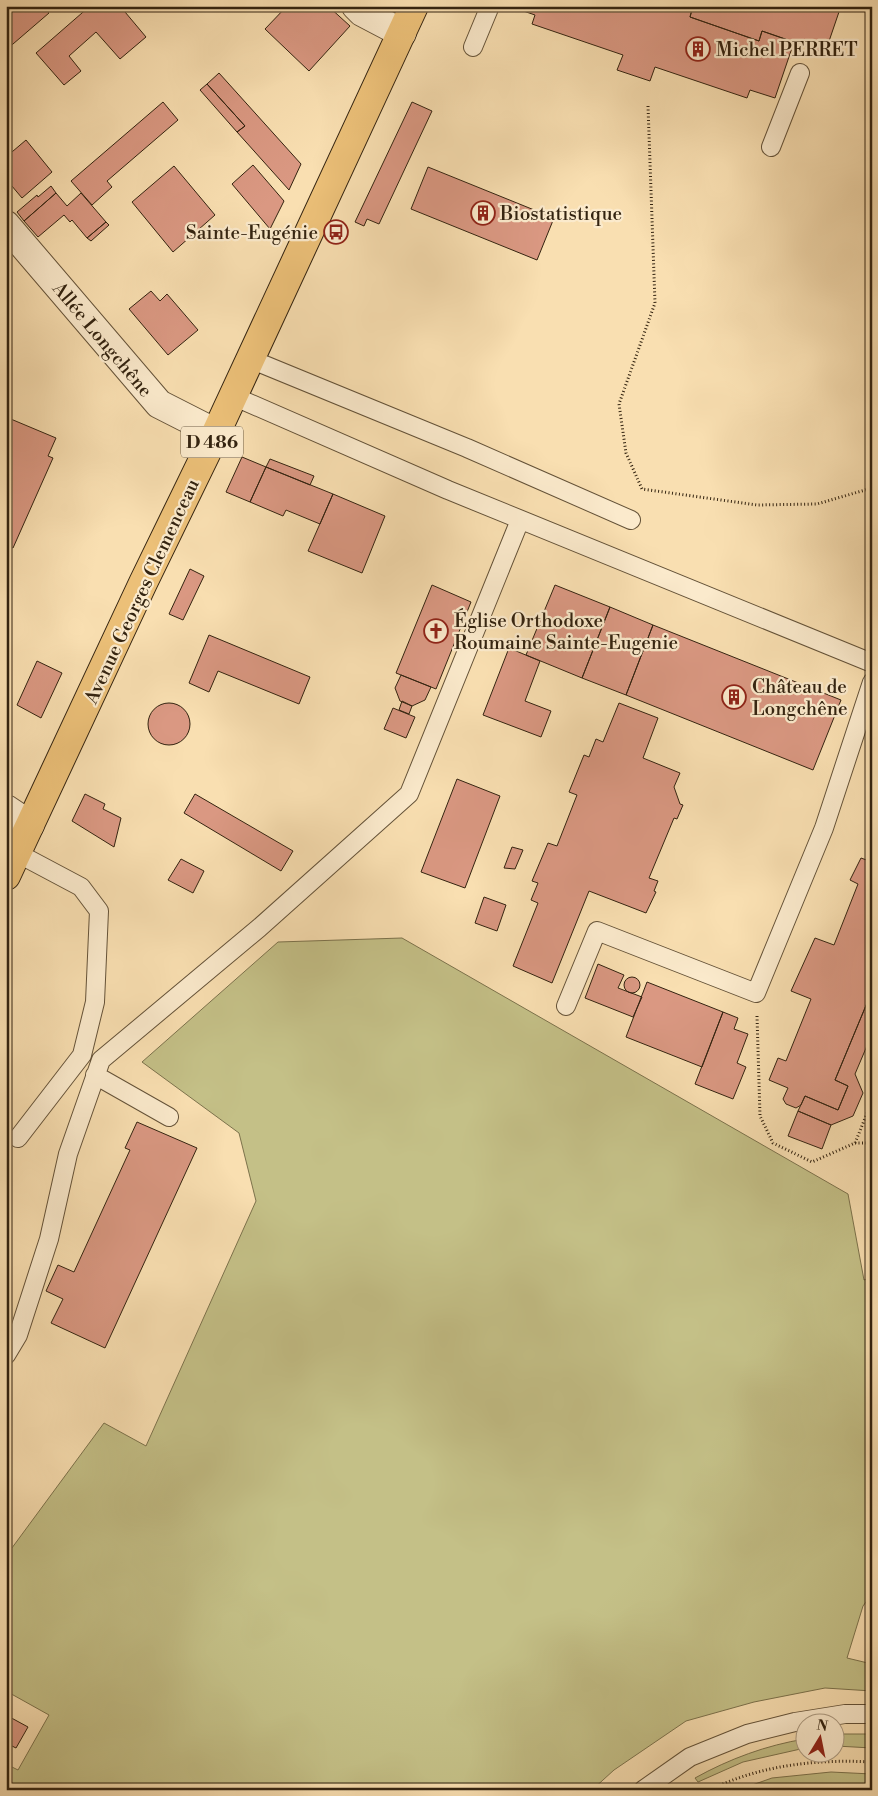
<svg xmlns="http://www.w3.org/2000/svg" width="878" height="1796" font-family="'Libre Bodoni',serif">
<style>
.green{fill:#c4c087;stroke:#7c724c}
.building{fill:#da9882;stroke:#332310}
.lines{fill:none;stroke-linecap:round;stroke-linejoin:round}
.service-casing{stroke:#645238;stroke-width:20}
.minor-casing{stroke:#645238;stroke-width:30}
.primary-casing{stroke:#332310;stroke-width:30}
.path{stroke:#332310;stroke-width:3;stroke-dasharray:1 2.5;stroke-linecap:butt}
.service{stroke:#fbeacc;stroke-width:18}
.minor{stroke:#fbeacc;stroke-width:28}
.primary{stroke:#ecc078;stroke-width:28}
.labels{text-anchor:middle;stroke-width:4.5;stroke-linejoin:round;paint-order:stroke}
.shield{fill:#fbeacc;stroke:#6f5f48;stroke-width:1}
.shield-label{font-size:18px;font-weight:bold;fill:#332310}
.poi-label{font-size:19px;fill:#332310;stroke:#fbeacc;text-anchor:start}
.street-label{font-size:19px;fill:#332310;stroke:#fbeacc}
</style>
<rect width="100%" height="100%" fill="#f9dfb1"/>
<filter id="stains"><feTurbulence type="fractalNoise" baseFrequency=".004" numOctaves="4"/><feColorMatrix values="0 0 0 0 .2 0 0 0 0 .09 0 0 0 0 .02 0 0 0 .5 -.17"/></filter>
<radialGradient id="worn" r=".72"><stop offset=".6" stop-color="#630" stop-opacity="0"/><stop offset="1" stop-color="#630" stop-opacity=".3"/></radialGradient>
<path class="green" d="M402,938L848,1194L864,1280L872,1277V1594L863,1606L847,1658L872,1664V1691L825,1688L754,1702L686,1721L614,1770L592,1790H6V1764L18,1770L49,1715L6,1691V1556L104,1423L146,1446L256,1201L239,1133L142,1062L278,942Z
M836,1734H872V1748L836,1746Z
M805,1739V1748L743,1762L698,1782L695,1778C729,1759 767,1745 805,1739Z
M831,1772L872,1774V1790H738L772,1778Z"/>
<path class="building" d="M6,6H43L49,13L6,50Z
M90,6H120L146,37L120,59L96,32L69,56L81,71L64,85L36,53Z
M287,6H328L350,26L309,71L265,29Z
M509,6H693L690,17L759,41L762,31L794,42L775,98L750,90L747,98L655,67L650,81L617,70L623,55L532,24L535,15Z
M693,6H841L825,53L762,31L759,41L690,17Z
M219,73L301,164L289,190L237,132L245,126L207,84Z
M207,84L245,126L237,132L200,90Z
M163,102L178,120L107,181L112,187L92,205L71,181Z
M412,102L432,111L379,224L367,219L364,226L355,222Z
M26,140L52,172L22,198L6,179V157Z
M253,165L284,201L270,229L232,184Z
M174,166L215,215L173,252L132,202Z
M428,167L554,218L537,260L411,209Z
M51,186L56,193L24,221L17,212L37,195L38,197Z
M56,193L67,206L81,193L106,222L87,238L72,220L70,222L64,215L38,237L24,221Z
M106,222L109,225L91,241L87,238Z
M151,291L160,301L167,294L198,330L168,355L129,309Z
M6,417L56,438L48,456L53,458L13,548L8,546L6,550Z
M242,457L266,467L250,502L226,492Z
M270,459L314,476L310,485L266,467Z
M266,467L333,494L320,524L286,510L283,516L250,502Z
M333,494L385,516L362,573L308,551Z
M190,569L204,576L183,620L169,614Z
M432,585L471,602L436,689L396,673Z
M555,585L610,607L582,678L526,655Z
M610,607L653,625L626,695L582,678Z
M653,625L841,700L813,770L626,695Z
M209,635L310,677L299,704L218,671L209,692L189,683Z
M509,648L540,661L525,701L551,711L541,737L483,715Z
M37,661L62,673L41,718L17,705Z
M401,675L431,687L425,700L412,706L400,701L395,688Z
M402,701L412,706L409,714L399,710Z
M148 724a21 21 0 1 1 42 0a21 21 0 1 1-42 0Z
M619,703L658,718L643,758L680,773L674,787L680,804L683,805L677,819L674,818L649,878L658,881L654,891L656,892L646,913L589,891L552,983L513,966L538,903L531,900L538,883L532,881L548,843L557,846L577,795L569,792L584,755L589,757L596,739L603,742Z
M393,708L415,717L406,738L384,729Z
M457,779L500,796L465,888L421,872Z
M85,794L105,804L103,809L121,818L114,847L72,821Z
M195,794L293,851L281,871L184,813Z
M512,847L523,850L515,869L504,868Z
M861,858L872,862V991L835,1080L848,1086L838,1110L805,1096L801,1105L796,1108L786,1104L783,1099L788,1088L769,1080L778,1058L786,1061L811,999L791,991L815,938L834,945L858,884L850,880Z
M181,859L204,871L193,893L168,880Z
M484,897L506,905L497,931L475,923Z
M598,964L624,975L618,988L642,997L633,1017L585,998Z
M624 985a8 8 0 1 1 16 0a8 8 0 1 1-16 0Z
M647,982L723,1012L702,1067L626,1037Z
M872,991V1034L855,1074L863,1093L853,1116L831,1125L798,1111L805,1096L838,1110L848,1086L835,1080Z
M723,1012L738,1018L734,1029L748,1034L737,1063L746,1067L733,1099L695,1084Z
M798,1111L831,1125L822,1149L788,1136Z
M137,1122L197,1148L105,1348L51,1323L63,1299L46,1291L58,1265L74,1272L130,1150L125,1148Z
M6,1715L28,1727L16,1748L6,1743Z"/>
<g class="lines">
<g class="service-casing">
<path id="service" d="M473,47L490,6
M771,147L800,73
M250,359L467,448L631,520
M233,396L448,490L872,663
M17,853L81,887L99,911L95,1002L82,1055L18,1138
M566,1006L597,931L756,993L824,828L872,682
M95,1075L169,1117
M6,1355L18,1335L49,1239L68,1154L101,1060L259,928L409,794L520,520
M643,1790L690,1757L747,1734L795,1722L845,1714H872"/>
</g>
<g class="minor-casing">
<path id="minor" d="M356,6L362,12L402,33
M6,225L159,404L216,433
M6,809L30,825"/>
</g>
<g class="primary-casing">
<path id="primary" d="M6,876L143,583L216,433L414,6"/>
</g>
<path class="path" d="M648,106L655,303L619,404L626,453L642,489L757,505L817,504L872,488
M757,1016L760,1116L773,1143L812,1162L855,1143L872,1101
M855,1143H872
M710,1790C760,1765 817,1759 872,1762"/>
<use href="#service" class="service"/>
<use href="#minor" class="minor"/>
<use href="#primary" class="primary"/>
</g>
<defs>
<g id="building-ring" transform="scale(1.25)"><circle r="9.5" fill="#fbeacc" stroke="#8f2418" stroke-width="1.5"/><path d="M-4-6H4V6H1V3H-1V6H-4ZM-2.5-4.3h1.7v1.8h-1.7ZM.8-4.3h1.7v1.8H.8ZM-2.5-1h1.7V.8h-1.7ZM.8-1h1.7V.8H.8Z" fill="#8f2418"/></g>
<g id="bus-ring" transform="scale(1.25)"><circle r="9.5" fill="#fbeacc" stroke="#8f2418" stroke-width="1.5"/><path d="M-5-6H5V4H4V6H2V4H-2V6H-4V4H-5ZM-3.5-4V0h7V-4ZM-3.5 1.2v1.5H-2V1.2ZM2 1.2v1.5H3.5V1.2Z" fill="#8f2418"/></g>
<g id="church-ring" transform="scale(1.25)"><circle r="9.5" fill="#fbeacc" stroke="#8f2418" stroke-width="1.5"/><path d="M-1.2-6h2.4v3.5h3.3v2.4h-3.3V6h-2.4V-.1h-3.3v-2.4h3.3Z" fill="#8f2418"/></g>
</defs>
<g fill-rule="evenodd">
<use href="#building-ring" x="698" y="49"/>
<use href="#building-ring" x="483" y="213"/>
<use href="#bus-ring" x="336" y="232"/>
<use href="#church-ring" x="436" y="631"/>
<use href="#building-ring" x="734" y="697"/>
</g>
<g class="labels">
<rect class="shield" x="181" y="426.5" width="62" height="31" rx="4"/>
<g class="shield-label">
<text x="212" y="448">D 486</text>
</g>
<g class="poi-label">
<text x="716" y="56">Michel PERRET</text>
<text x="500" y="220">Biostatistique</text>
<text x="318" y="239" text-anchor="end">Sainte-Eugénie</text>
<text x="454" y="627">Église Orthodoxe<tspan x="454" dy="22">Roumaine Sainte-Eugenie</tspan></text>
<text x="752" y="693">Château de<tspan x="752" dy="22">Longchêne</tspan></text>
</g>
<g class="street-label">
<text transform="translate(103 339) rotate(50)" y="7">Allée Longchêne</text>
<text transform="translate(141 591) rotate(-65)" y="7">Avenue Georges Clemenceau</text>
</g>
</g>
<rect width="878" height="1796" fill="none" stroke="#f9dfb1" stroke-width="25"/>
<rect x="8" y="8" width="863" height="1781" fill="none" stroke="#332310" stroke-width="2.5"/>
<rect x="12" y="12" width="853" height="1771" fill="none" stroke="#332310"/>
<g transform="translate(820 1738) rotate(10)"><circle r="24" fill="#fbeacc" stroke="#ab9a81"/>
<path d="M0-4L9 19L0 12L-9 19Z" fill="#8f2418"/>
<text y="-8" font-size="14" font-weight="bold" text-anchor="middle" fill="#332310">N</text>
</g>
<rect width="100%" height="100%" filter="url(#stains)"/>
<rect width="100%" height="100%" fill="url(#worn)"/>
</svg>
